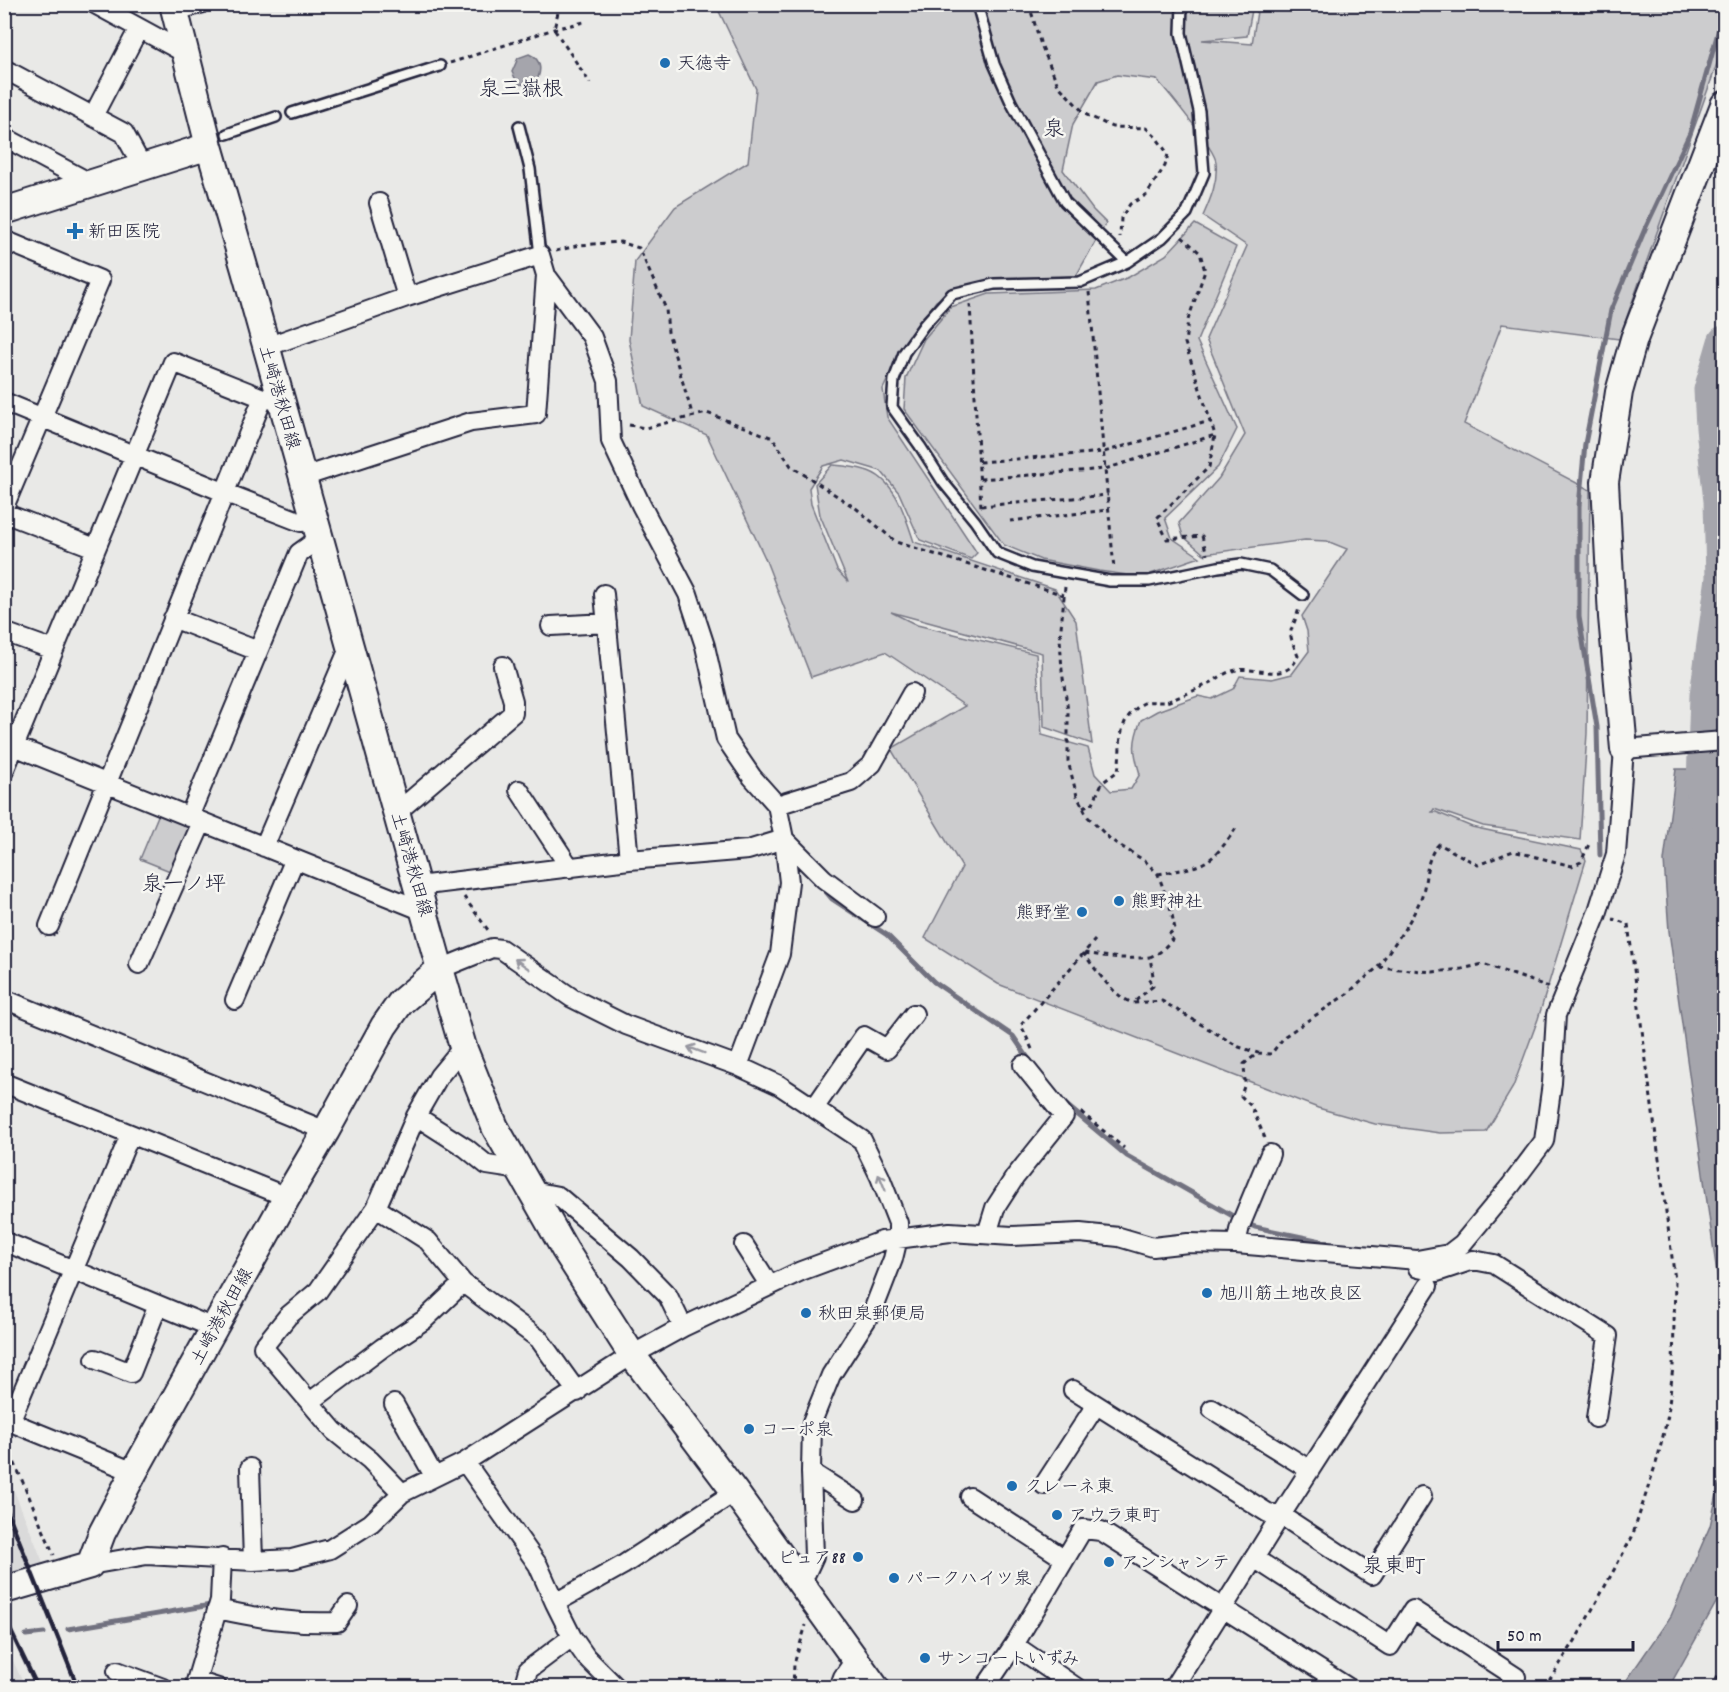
<svg xmlns="http://www.w3.org/2000/svg" width="1729" height="1692" font-family="Dekko,'Klee One',sans-serif">
<style>
.built{fill:#dadada}
.green{fill:#ccccce;stroke:#777784;stroke-width:1.5;fill-rule:evenodd}
.water{fill:#a5a5ac;stroke:#71717f;stroke-width:1.5}
.lines{fill:none;stroke-linecap:round;stroke-linejoin:round}
.stream{stroke:#71717f;stroke-width:5}
.river{stroke:#a5a5ac;stroke-width:33}
.lane-casing{stroke:#22223b;stroke-width:14}
.street-casing{stroke:#22223b;stroke-width:22}
.secondary-casing{stroke:#22223b;stroke-width:30}
.path{stroke:#22223b;stroke-width:3;stroke-dasharray:4.5 4.5;stroke-linecap:butt}
.lane{stroke:#f6f6f2;stroke-width:9}
.street{stroke:#f6f6f2;stroke-width:18}
.secondary{stroke:#f6f6f2;stroke-width:26}
.rail{stroke:#22223b;stroke-width:4.5}
.oneway{stroke:#9797a0}
.poi-dot{fill:#1f6fb2;stroke:#f6f6f2;stroke-width:2}
.labels{text-anchor:middle;stroke-width:5;stroke-linejoin:round;paint-order:stroke}
.poi-label{font-size:18px;fill:#22223b;stroke:#f6f6f2;text-anchor:start}
.street-label{font-size:18px;fill:#22223b;stroke:#f6f6f2}
.quarter-label{font-size:21px;fill:#22223b;stroke:#f6f6f2}
</style>
<rect width="100%" height="100%" fill="#e9e9e7"/>
<filter id="ink" filterUnits="userSpaceOnUse"><feTurbulence type="fractalNoise" baseFrequency=".0167" numOctaves="2"/><feDisplacementMap in="SourceGraphic" scale="12" xChannelSelector="R" yChannelSelector="G"/><feConvolveMatrix kernelMatrix="1 2 1 2 8 2 1 2 1" color-interpolation-filters="sRGB"/></filter>
<g filter="url(#ink)">
<path class="built" d="M4,1466L45,1567L4,1577Z
M5,1643L25,1687H5Z"/>
<path class="green" d="M716,5H1253L1247,36L1202,40L1252,44L1258,5H1724V44L1619,339L1502,324L1464,424L1590,490L1587,733L1580,840L1483,826L1434,809L1432,812H1436L1472,827L1581,850L1586,860L1538,1019L1513,1087L1486,1132L1440,1133L1375,1124L1318,1108L998,984L925,938L962,867L891,749L965,706L885,652L811,677L765,558L707,435L643,406L629,340L635,261L675,207L748,162L756,89ZM1117,75L1157,80C1168,92 1215,149 1216,162C1218,182 1211,198 1203,216L1247,246L1206,339L1245,435L1219,478L1179,523L1183,536L1204,554L1305,540L1327,541L1347,549L1302,616L1307,631L1309,651L1292,674L1272,679L1240,676L1233,689L1212,699L1198,696L1157,711L1141,720C1132,743 1133,751 1140,774L1131,789L1111,791L1095,774L1088,748L1042,735L1036,654L917,625L891,612L1042,653L1044,727L1092,744L1076,621L1055,589L914,542C905,515 895,478 865,470C855,467 843,466 832,465L815,484L820,515L848,582L837,570L811,504L809,488L823,466L844,460L881,471L899,493L920,540L971,559L977,553L887,417L883,389L900,353L936,301L961,286L1007,280L1076,276L1106,223L1093,210L1063,170L1073,124L1098,81Z
M1195,224L1236,247L1197,341L1237,429L1218,467L1165,518L1172,538L1200,557L1142,577L1099,571L1041,560L1004,545L904,409L906,378L924,339L951,307L989,294L1096,290L1129,277L1166,255Z
M160,811L194,824L175,873L140,859Z"/>
<path class="water" d="M529,54C543,60 542,73 534,85L518,84L512,72L518,58Z
M1676,769H1721L1724,970V1323L1669,931L1664,861Z
M1724,1463V1585L1722,1592L1669,1687H1622L1671,1616L1710,1526Z"/>
<g class="lines">
<path class="stream" d="M1600,855L1597,727L1579,617V506L1585,444L1611,310L1645,229L1690,133L1724,11
M821,886L832,899L887,935L934,982L1013,1036L1030,1061
M1064,1103L1127,1156L1238,1219
M1246,1223L1255,1227L1326,1242
M68,1629L211,1605
M26,1635L44,1633"/>
<path class="river" d="M1702,814L1706,695L1722,578L1720,501L1712,428L1710,390L1724,342"/>
<g class="lane-casing">
<path id="lane" d="M977,4L994,64L1011,102L1065,202L1127,262
M1182,4L1181,33L1199,111L1204,173L1187,213L1162,238L1127,262L1080,282L994,284L952,294L924,325L904,353L894,380L892,407L920,446L943,482L975,521L997,553L1032,567L1110,581H1149L1218,567L1241,564L1270,570L1303,595
M292,113L440,66
M519,126L530,169L540,255
M227,134L276,117"/>
</g>
<g class="street-casing">
<path id="street" d="M95,4L185,53
M175,11L200,4
M4,69L124,133L143,168
M93,116L139,28
M4,137L92,184
M379,203L407,297
M4,240L100,280L4,507
M266,347L407,297L540,255L546,275L592,337L608,381L611,441L641,505L688,594L705,646L726,739L752,777L777,805L784,839L748,850L629,860L418,886
M4,402L226,493L301,522L315,521
M303,477L471,422L536,414L546,275
M4,513L95,548
M604,594L629,860
M173,618L258,651
M551,626L607,623
M4,632L54,650
M4,742L426,912
M4,771L173,362L263,398L273,400
M519,790L570,868
M777,805L851,782L872,764L912,693
M397,812L513,713V701L503,666
M189,817L299,553L320,538
M264,847L350,646
M49,926L263,398
M139,964L202,822
M440,969L492,948L501,949L572,998L626,1025L738,1066L779,1085L862,1140L880,1177L898,1223V1238L893,1259L874,1308L831,1375L812,1422L811,1472L814,1556L801,1584
M4,999L326,1131
M235,1000L294,861
M738,1066L780,954L789,882L784,839L824,879L875,917
M4,1083L287,1197
M815,1107L864,1036L887,1049L914,1014
M416,1116L466,1148L487,1165L519,1170
M130,1135L12,1417L18,1425L134,1472
M532,1191L558,1196L631,1258L668,1296L683,1327
M376,1208L428,1241L463,1283L539,1339L577,1392
M987,1234L995,1208L1015,1177L1064,1116L1023,1065
M4,1244L8,1243L214,1328
M1236,1244L1240,1226L1270,1154
M744,1245L770,1286
M1417,1260L1418,1268L1437,1272L1473,1260L1494,1264L1608,1336L1596,1418
M95,1359L131,1373L158,1305
M1073,1390L1268,1513L1281,1515L1372,1575L1422,1496
M310,1402L382,1348L424,1320L463,1283
M394,1404L434,1476
M1212,1409L1310,1470
M465,1462L538,1565L555,1603
M250,1468L253,1561
M811,1472L855,1500
M1044,1485L1096,1405
M402,1493L370,1460L334,1431L263,1347L288,1316L318,1291L376,1208L416,1116L439,1076L463,1047
M970,1497L1065,1559
M1254,1558L1390,1646L1413,1610L1516,1677
M90,1565L147,1555L253,1561L292,1559L330,1549L371,1523L402,1493L465,1462L632,1355L683,1327L801,1271L882,1241L950,1232L1012,1236L1080,1233L1119,1237L1153,1247L1188,1243L1236,1244L1417,1260L1449,1254L1462,1244L1511,1185L1544,1141L1552,1083L1556,1015L1597,914L1616,854L1624,749L1724,741
M217,1609C259,1618 294,1624 337,1622L348,1606
M1014,1645L1077,1688
M855,1660L857,1688
M117,1671L163,1688
M196,1681L218,1688
M194,1688L220,1600L222,1558
M523,1688L528,1670L572,1637
M617,1688L586,1657L572,1637L555,1603L623,1565L735,1492
M839,1688L843,1677L855,1660
M985,1688L1014,1645L1083,1529L1101,1531L1349,1688
M1173,1688L1281,1515L1428,1286"/>
</g>
<g class="secondary-casing">
<path id="secondary" d="M173,4L209,146L245,270L440,969L463,1047L495,1127L565,1250L632,1355L735,1492L876,1688
M4,211L209,146
M1624,749L1612,617L1605,482L1619,392L1634,339L1724,105
M4,1590L90,1565L102,1533L134,1472L287,1197L326,1131L384,1026L401,1002L440,969"/>
</g>
<path class="path" d="M560,4L554,29L590,83
M1029,4L1040,42L1058,85L1085,114L1112,127L1146,128L1156,137L1168,154L1165,166L1146,195L1130,204L1121,218L1120,237
M450,63L554,29L584,22
M1182,237L1200,253L1205,271L1188,320L1185,343L1215,435L1209,467L1157,518L1167,539L1202,536L1207,555
M556,251L580,245L620,242L639,248L666,309L668,332L693,417
M1089,292L1114,569
M970,304L981,507
M629,425L645,428L707,413L773,438L791,466L857,509L896,542L1064,595
M979,462L1104,452L1210,421
M980,479L1105,469L1215,435
M981,506L1108,495
M1010,521L1109,510
M1065,587L1060,638L1062,671L1068,711V761L1077,796L1088,817L1111,840L1145,861L1158,874L1171,910L1175,929L1168,935L1172,940L1160,952L1150,957L1153,976L1149,980L1153,986L1133,1003L1162,1001L1239,1047L1258,1053
M1083,807L1093,803L1102,783L1118,771C1121,754 1118,735 1126,720C1129,715 1137,707 1142,704C1150,699 1161,704 1169,701C1184,695 1198,689 1212,682C1218,678 1225,673 1232,671C1255,664 1286,686 1298,656C1285,626 1292,635 1299,608
M1158,874C1205,866 1211,866 1238,825
M464,897L488,930
M1083,953C1097,970 1112,996 1133,1003
M1085,953C1107,957 1127,960 1150,957
M1378,967C1393,945 1411,923 1421,898C1428,880 1424,859 1439,844L1478,865L1513,851L1572,866L1581,862L1590,842
M1032,1049L1021,1025L1095,940
M1081,1112L1124,1148
M1265,1138L1251,1106L1241,1096L1245,1083L1244,1064L1258,1053L1271,1054L1285,1036L1347,994L1378,967L1433,972L1462,969L1483,964L1549,987
M4,1438L54,1555
M793,1688L794,1664L806,1625
M1544,1688L1575,1641L1632,1537L1658,1457L1668,1415L1673,1366L1675,1280L1628,924L1613,919
M1712,1688L1724,1665"/>
<use href="#lane" class="lane"/>
<use href="#street" class="street"/>
<use href="#secondary" class="secondary"/>
<path class="rail" d="M4,1503L78,1688
M4,1617L38,1688"/>
</g>
<defs><path id="oneway-shaft" d="M-6 0H5M1.5-3L5.5 0L1.5 3" fill="none" stroke-width="1.6" stroke-linecap="round" stroke-linejoin="round" transform="scale(1.5)"/></defs>
<g class="oneway">
<use href="#oneway-shaft" transform="translate(522 964) rotate(-145)"/>
<use href="#oneway-shaft" transform="translate(696 1050) rotate(-160)"/>
<use href="#oneway-shaft" transform="translate(882 1182) rotate(-112)"/>
</g>
</g>
<g class="poi-dot">
<circle cx="665" cy="63" r="6"/>
<path d="M72 222h6v6h6v6h-6v6h-6v-6h-6v-6h6z"/>
<circle cx="1119" cy="901" r="6"/>
<circle cx="1082" cy="912" r="6"/>
<circle cx="1207" cy="1293" r="6"/>
<circle cx="806" cy="1313" r="6"/>
<circle cx="749" cy="1429" r="6"/>
<circle cx="1012" cy="1486" r="6"/>
<circle cx="1057" cy="1515" r="6"/>
<circle cx="858" cy="1557" r="6"/>
<circle cx="1109" cy="1562" r="6"/>
<circle cx="894" cy="1578" r="6"/>
<circle cx="925" cy="1658" r="6"/>
</g>
<g class="labels">
<g class="poi-label">
<text x="677" y="69">天徳寺</text>
<text x="88" y="237">新田医院</text>
<text x="1131" y="907">熊野神社</text>
<text x="1070" y="918" text-anchor="end">熊野堂</text>
<text x="1219" y="1299">旭川筋土地改良区</text>
<text x="818" y="1319">秋田泉郵便局</text>
<text x="761" y="1435">コーポ泉</text>
<text x="1024" y="1492">クレーネ東</text>
<text x="1069" y="1521">アウラ東町</text>
<text x="846" y="1563" text-anchor="end">ピュア88</text>
<text x="1121" y="1568">アンシャンテ</text>
<text x="906" y="1584">パークハイツ泉</text>
<text x="937" y="1664">サンコートいずみ</text>
</g>
<g class="street-label">
<text transform="translate(280 397) rotate(74)" y="6">土崎港秋田線</text>
<text transform="translate(412 864) rotate(74)" y="6">土崎港秋田線</text>
<text transform="translate(221 1316) rotate(-61)" y="6">土崎港秋田線</text>
</g>
<g class="quarter-label">
<text x="521" y="95">泉三嶽根</text>
<text x="1054" y="135">泉</text>
<text x="184" y="890">泉一ノ坪</text>
<text x="1394" y="1572">泉東町</text>
</g>
</g>
<rect width="1729" height="1692" fill="none" stroke="#f6f6f2" stroke-width="24"/>
<rect x="12" y="12" width="1705" height="1668" fill="none" stroke="#22223b" stroke-width="2" filter="url(#ink)"/>
<path d="M1498 1641v9h135v-9" fill="none" stroke="#22223b" stroke-width="3"/>
<text x="1507" y="1641" font-size="18" fill="#22223b" stroke="#f6f6f2" stroke-width="4.5" paint-order="stroke">50 m</text>
</svg>
